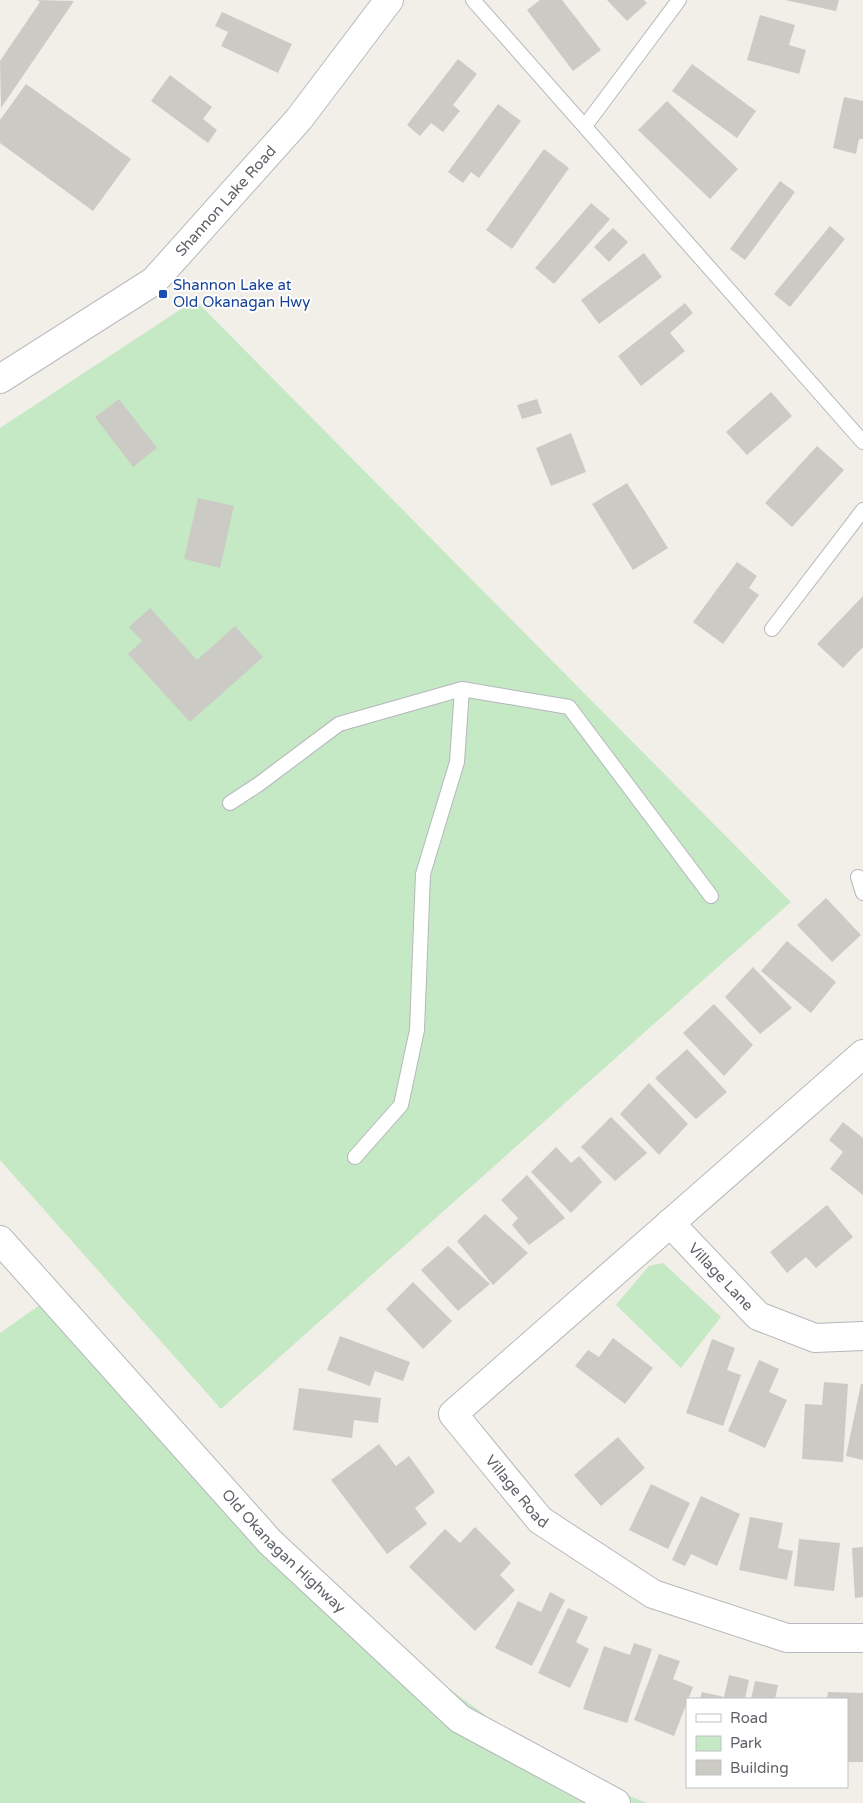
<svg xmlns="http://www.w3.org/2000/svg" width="863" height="1803" font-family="'Varela Round',sans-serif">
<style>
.green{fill:#c5e8c5}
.building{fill:#cccac5}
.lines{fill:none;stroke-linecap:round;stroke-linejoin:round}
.service-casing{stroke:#b5b8bc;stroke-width:16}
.minor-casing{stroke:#b5b8bc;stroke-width:30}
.tertiary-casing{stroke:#b5b8bc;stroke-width:30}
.secondary-casing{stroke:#b6babf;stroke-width:30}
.service{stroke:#fff;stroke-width:14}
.minor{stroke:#fff;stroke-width:28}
.tertiary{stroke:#fff;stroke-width:28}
.secondary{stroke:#fff;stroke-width:28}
.transit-dot{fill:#1a4fb4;stroke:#fff;stroke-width:2}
.labels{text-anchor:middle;stroke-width:4;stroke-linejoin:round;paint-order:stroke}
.street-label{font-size:15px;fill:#5f6368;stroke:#fff}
.transit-label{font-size:15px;fill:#164399;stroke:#fff;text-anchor:start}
</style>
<rect width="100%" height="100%" fill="#f1efe8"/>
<path class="green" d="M195,300L791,902L221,1409L0,1160V428Z
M663,1263L721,1317L681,1368L616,1305L649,1266Z
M51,1297L379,1637L554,1766L647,1803H0V1333Z"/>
<path class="building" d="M37,0L74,1L1,108L0,61L40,2Z
M540,0H562L601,50L573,71L527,10Z
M607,0H644L647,3L627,21Z
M785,0H839L836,11Z
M222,12L292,44L278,73L221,46L228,32L215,26Z
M760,15L795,25L789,45L806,50L799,74L747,60Z
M458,59L477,74L453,105L460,111L443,132L431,123L420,136L407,125Z
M692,64L756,111L737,138L672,91Z
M170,75L212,107L203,119L217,130L208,143L151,101Z
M26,84L131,159L93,211L0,143V120Z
M844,97L863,101V139H859L856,154L833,148Z
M667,101L738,169L710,199L638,130Z
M498,104L521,121L479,178L471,172L463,183L448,172Z
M544,149L569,168L512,249L486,230Z
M780,181L795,192L745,260L730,249Z
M591,203L610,219L554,284L535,268Z
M830,226L845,239L790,307L774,294Z
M613,228L628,242L609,262L594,247Z
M644,253L662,277L599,324L581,300Z
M685,303L693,313L670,333L685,351L641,386L618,356Z
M771,392L792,416L747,455L726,432Z
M119,399L157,448L133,467L95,417Z
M537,399L542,413L522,419L517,405Z
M571,433L586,472L551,486L536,448Z
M817,446L844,470L792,527L765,503Z
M627,483L668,548L633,570L592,504Z
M198,498L234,506L220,568L184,559Z
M737,562L757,576L749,588L759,595L723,644L693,622Z
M863,596V647L843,668L817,644Z
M150,608L197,660L235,626L263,657L190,722L128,654L142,641L129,627Z
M826,898L861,935L832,962L797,925Z
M787,941L836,982L811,1013L761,971Z
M753,967L792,1008L760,1034L725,997Z
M714,1004L753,1045L724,1076L683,1033Z
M687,1049L727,1092L696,1119L655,1078Z
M649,1083L688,1124L659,1155L620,1114Z
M611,1117L647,1153L615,1181L581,1147Z
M843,1122L863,1138V1195L830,1169L843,1152L829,1140Z
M556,1147L571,1163L579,1156L602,1182L571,1213L531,1172Z
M527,1175L565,1218L529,1245L512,1225L518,1218L501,1200Z
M827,1205L853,1237L816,1268L806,1257L787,1273L770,1252Z
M485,1214L528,1253L493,1285L457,1241Z
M448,1246L490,1284L458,1311L421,1270Z
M413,1282L452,1321L423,1349L386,1309Z
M340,1336L410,1362L403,1381L375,1371L370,1386L327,1370Z
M613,1338L653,1368L625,1404L575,1366L588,1350L599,1357Z
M712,1339L735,1348L727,1370L741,1375L723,1426L686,1413Z
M759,1360L779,1369L769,1392L787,1400L765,1448L728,1431Z
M824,1382L848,1384L843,1462L802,1459L805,1404L822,1405Z
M861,1384H863V1460L846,1456Z
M299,1388L381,1398L378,1423L354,1420L352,1438L293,1430Z
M618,1437L645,1468L601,1506L574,1475Z
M379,1444L396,1466L409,1456L435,1492L415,1508L427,1524L387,1554L331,1480Z
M651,1484L690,1503L668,1549L629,1530Z
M701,1496L740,1514L717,1566L691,1554L685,1566L672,1560Z
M750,1517L783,1523L778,1548L793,1551L787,1580L739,1570Z
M475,1527L511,1563L500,1575L515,1590L475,1631L409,1567L445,1529L460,1543Z
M799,1539L840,1543L834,1591L794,1586Z
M863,1547V1597L855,1598L852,1548Z
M550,1592L565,1600L532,1666L495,1648L518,1601L541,1612Z
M568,1608L588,1617L576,1642L589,1649L570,1688L538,1673Z
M634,1643L652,1649L627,1723L583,1709L604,1646L630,1655Z
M659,1654L680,1661L673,1679L693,1687L674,1736L634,1720Z
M729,1675L749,1680L745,1699H700L702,1692L724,1697Z
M755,1681L778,1685L775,1699H751Z
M828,1692L863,1693V1762H847V1699H827Z"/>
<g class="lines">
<g class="service-casing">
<path id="service" d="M473,0L863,442
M585,126L679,0
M772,629L863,510
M230,803L259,784L339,724L462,689L569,707L711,896
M858,877L863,893
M355,1157L401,1105L417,1030L423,874L457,762L462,689"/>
</g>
<g class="minor-casing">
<g id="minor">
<path id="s1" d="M863,1054L453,1414L540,1520L653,1594L787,1638H863"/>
<path id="s2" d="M670,1223L758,1316L815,1338L863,1336"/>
</g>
</g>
<g class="tertiary-casing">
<g id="tertiary">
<path id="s3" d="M0,1240L270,1542L460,1719L616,1803"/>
</g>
</g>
<g class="secondary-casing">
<g id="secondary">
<path id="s4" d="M0,379L154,281L299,119L389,0"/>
</g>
</g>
<use href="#service" class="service"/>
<use href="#minor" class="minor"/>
<use href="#tertiary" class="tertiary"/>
<use href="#secondary" class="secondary"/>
</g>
<rect class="transit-dot" x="158" y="289" width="10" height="10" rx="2.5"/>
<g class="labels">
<g class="street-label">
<text dy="5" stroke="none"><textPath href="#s4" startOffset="290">Shannon Lake Road</textPath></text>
<text dy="5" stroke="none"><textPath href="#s2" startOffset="74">Village Lane</textPath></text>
<text dy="5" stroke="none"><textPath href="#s1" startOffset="646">Village Road</textPath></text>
<text dy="5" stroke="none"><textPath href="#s3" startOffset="421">Old Okanagan Highway</textPath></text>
</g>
<g class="transit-label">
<text x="173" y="290">Shannon Lake at<tspan x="173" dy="17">Old Okanagan Hwy</tspan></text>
</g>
</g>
<rect x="686" y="1698" width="162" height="90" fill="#ffffff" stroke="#bfc1c3"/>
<rect x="696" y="1714" width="25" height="8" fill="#ffffff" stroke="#bfc1c3"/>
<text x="730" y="1723" font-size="15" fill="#5f6368">Road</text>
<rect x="696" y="1736" width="25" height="15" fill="#c5e8c5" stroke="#bfc1c3"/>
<text x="730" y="1748" font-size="15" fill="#5f6368">Park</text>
<rect x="696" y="1760" width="25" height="15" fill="#cccac5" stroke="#bfc1c3"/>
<text x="730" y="1773" font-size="15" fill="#5f6368">Building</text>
</svg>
